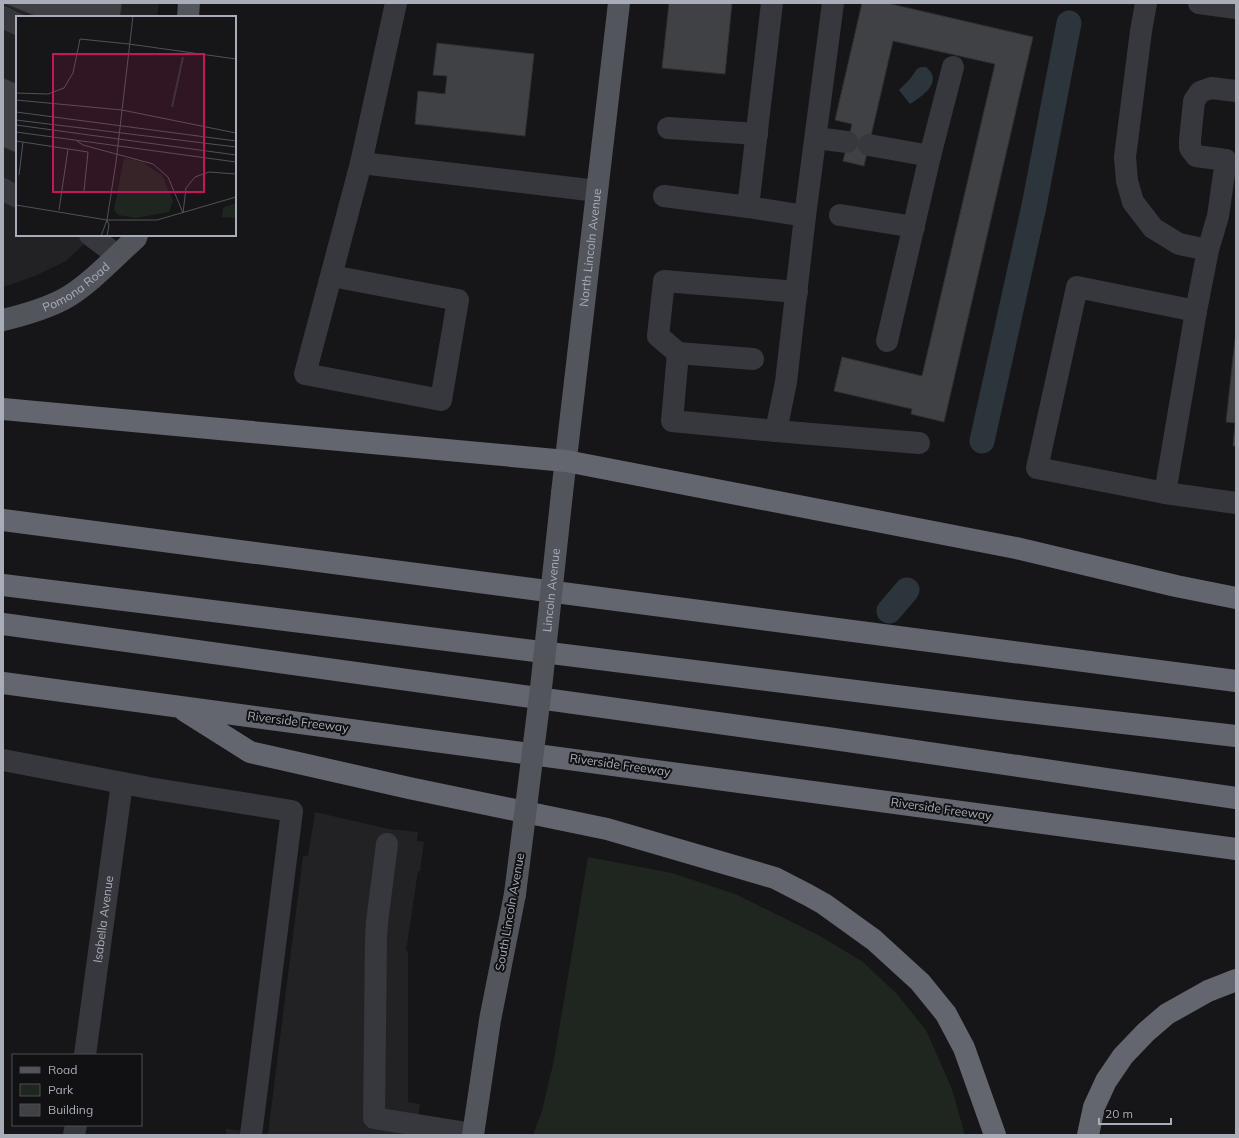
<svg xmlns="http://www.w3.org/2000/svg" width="1239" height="1138" font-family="Mulish,sans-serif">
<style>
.built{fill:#222225}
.green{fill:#1e261f}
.water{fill:#2c353c}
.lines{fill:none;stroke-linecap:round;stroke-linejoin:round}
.canal{stroke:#2c353c;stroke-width:25}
.building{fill:#404145;stroke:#303034}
.minor{stroke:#37383d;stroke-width:22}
.major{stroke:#53555c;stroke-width:22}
.highway{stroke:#63666e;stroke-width:22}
.major-bridge{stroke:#53555c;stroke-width:22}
.labels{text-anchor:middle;stroke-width:4;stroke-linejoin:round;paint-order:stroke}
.street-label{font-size:12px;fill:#a8adb8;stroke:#111113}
.inset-river{fill:none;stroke:#2c353c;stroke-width:2}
.inset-road{fill:none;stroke:#505258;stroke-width:1}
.view{fill:#c2185b;fill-opacity:0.15;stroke:#c2185b;stroke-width:2}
.inset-edge{fill:none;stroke:#a8adb8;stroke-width:2}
</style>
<rect width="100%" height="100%" fill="#161618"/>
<path class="built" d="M3,3H159L157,17H17V235H94L66,261L35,276L3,287Z
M315,812L389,829L418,832L417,841L424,842L420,871H418L406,951H408V1102L420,1104L416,1135H226V1129L268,1134L303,856H308Z"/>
<path class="green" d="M588,857L672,873L735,894L820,936L863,962L896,993L926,1030L952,1089L965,1135H533L542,1111L554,1060Z"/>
<path class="water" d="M921,67H926C944,81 923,96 910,104L899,90L910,79L917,69Z"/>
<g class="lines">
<path class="canal" d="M982,441L1034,206L1069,23
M889,611L907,590"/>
</g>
<path class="building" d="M3,3H122L120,17H38Z
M669,3H732L725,74L662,68Z
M862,3H887L1033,37L944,422L911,414L912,409L834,391L842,357L922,376L995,64L893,41L864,166L843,161L852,124L835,120Z
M437,43L534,54L525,136L415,124L418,91L445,94L447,76L433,75Z
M3,78L17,84V153L3,147Z
M1235,339H1236V446H1233L1235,423L1226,422Z"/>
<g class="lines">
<g class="minor">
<path d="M396,3L361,163L597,191"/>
<path d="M772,3L748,207L805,216"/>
<path d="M1146,3L1141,31L1125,157L1127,181L1133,202L1153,228L1179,244L1208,250L1196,311L1077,287L1037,468L1165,493L1236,503"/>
<path d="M1199,3L1236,8"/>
<path d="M3,17L17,24"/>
<path d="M668,128L757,134"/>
<path d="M816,138L847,142"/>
<path d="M869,145L930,156L887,341"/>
<path d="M930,156L953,67"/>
<path d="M3,189L17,197"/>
<path d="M664,196L748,207"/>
<path d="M840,215L914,227"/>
<path d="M90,235L117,255"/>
<path d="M1208,250L1218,216L1226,160L1196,156L1190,148V140L1194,101L1200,92L1211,88L1236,91"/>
<path d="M332,276L458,300L441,400L305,374L361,163"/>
<path d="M678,353L658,336L664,281L797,292"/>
<path d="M753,359L678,353L672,421L776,431L786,382L805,216L833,3"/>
<path d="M776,431L919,443"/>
<path d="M1165,493L1196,311"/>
<path d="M3,760L149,788L292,811L251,1135"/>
<path d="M387,844L377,922L376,939L374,1118L473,1134"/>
<path id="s1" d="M85,1055L122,783"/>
<path d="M74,1135L76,1125"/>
</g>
<g class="major">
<path d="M188,17L189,3"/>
<path id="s2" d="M3,320C24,315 45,309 64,299C88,286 115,257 136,238L137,235"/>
<path id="s3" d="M562,493L619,3"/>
<path d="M473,1135L490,1020L515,894"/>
</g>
<path class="highway" d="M3,409L566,461L1016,548L1176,586L1236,598
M3,520L1236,681
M3,585L1001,709L1236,736
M3,624L834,739L1236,798
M3,683L1236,849
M185,711L250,752L409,788L607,829L775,878L808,895L824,904L874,940L920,982L946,1014L964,1048L995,1135
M1088,1135L1094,1107L1106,1081L1123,1056L1146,1032L1167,1014L1208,991L1236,980"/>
<path class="major-bridge" id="s4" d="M515,894L541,688L562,493"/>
</g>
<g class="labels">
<g class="street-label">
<text dy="4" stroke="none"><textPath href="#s3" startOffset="247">North Lincoln Avenue</textPath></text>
<text dy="4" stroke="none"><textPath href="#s2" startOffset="81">Pomona Road</textPath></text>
<text dy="4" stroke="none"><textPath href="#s4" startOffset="306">Lincoln Avenue</textPath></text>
<text transform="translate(298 722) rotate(7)" y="4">Riverside Freeway</text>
<text transform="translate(620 765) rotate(8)" y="4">Riverside Freeway</text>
<text transform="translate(941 809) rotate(8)" y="4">Riverside Freeway</text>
<text transform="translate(510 912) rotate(-80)" y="4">South Lincoln Avenue</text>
<text dy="4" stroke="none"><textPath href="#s1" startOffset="137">Isabella Avenue</textPath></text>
</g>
</g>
<g transform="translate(16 16)">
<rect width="220" height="220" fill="#161618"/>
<path d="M108,142L126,146L146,159L157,185L153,196L120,202L102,199L98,194ZM220,187V202L206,201L207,192Z" fill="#1e261f"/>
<path class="inset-river" d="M156,91L167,41"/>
<path class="inset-road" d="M113,28L220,43M0,77L32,78L48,72L57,57L64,23L113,28M0,84L106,94L220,117M0,96L220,125M0,104L220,131M0,109L220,139M0,116L220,146M0,125L72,136L68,175M61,125L67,129L137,148L152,161L167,197M3,159L7,126M0,189L91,204M43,194L52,133M167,197L170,172L179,161L193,156L220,158M91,204H141L220,181M91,204L93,209L91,220M85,220L91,204L100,146L117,0"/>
<path class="view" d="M37,38H188V176H37Z"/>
<rect width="220" height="220" class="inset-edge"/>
</g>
<rect width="1239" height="1138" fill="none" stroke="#a8adb8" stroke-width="8"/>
<rect x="12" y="1054" width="130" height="72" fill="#111113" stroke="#4d4f55"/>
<rect x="20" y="1067" width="20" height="6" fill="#53555c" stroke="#4d4f55"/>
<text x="48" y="1074" font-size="12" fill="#a8adb8">Road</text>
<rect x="20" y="1084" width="20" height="12" fill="#1e261f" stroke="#4d4f55"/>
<text x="48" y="1094" font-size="12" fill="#a8adb8">Park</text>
<rect x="20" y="1104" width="20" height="12" fill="#404145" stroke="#4d4f55"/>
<text x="48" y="1114" font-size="12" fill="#a8adb8">Building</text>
<path d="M1099 1118v6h72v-6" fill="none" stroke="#a8adb8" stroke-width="2"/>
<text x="1105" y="1118" font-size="12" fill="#a8adb8" stroke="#111113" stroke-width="3" paint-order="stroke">20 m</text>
</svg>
